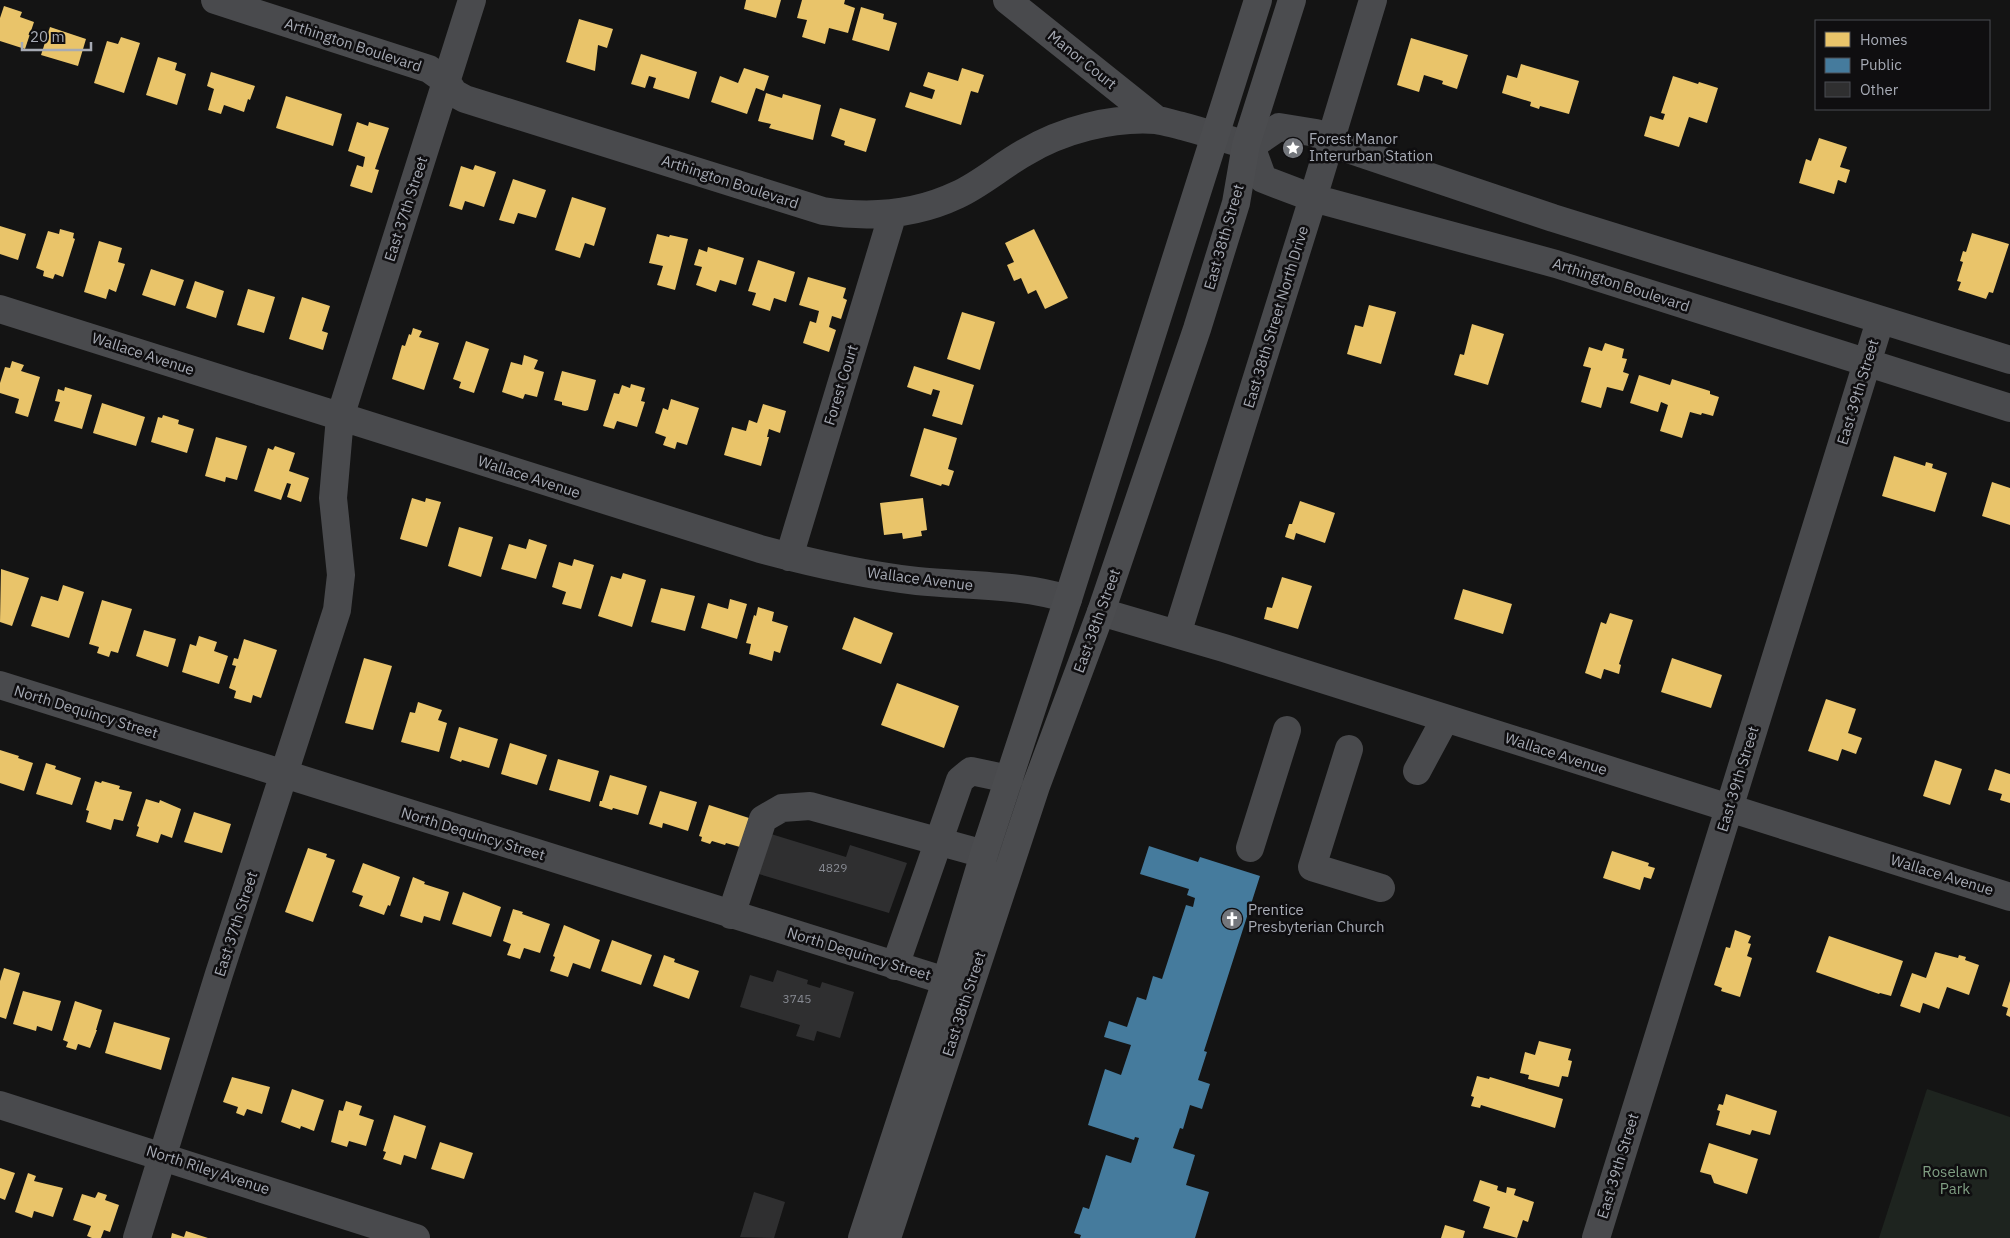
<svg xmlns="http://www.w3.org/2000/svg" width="2010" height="1238" font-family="'IBM Plex Sans',sans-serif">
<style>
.green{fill:#1e241f}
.homes{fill:#e9c46a}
.public{fill:#457b9d}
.building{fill:#2f2f30}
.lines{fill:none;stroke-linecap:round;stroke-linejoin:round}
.minor{stroke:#494a4d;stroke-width:28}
.major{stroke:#4b4c4f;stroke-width:28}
.labels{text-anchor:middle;stroke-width:5;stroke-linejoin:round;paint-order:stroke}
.number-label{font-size:12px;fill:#888b93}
.street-label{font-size:15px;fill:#a6aab4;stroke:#0f0e10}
.poi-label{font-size:15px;fill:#a6aab4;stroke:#0f0e10;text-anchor:start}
.park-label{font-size:15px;fill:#7f9e82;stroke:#0f0e10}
</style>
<rect width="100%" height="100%" fill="#141414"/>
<path class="green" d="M1927,1089L2010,1117V1238H1879Z"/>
<path class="homes" d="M746,0H781L776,18L744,9Z
M802,0H845L844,4L855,8L848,33L829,28L825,44L802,37L807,20L797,18Z
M4,6L22,12L20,17L34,22L25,49L0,41V18Z
M861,7L884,14L883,19L897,23L889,51L852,40Z
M579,19L613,29L607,48L598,45L595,71L566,62Z
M50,27L86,39L78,66L41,55Z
M121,37L140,43L124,93L94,83L107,41L118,44Z
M1411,38L1468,55L1457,89L1442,84L1443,81L1424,75L1419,92L1397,85Z
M641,54L697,72L689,99L653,88L656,78L649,76L645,88L631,84Z
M158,57L177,63L175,70L186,74L177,105L146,95Z
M1521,64L1579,81L1569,114L1540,106L1539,109L1530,106L1531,102L1502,93L1507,75L1517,78Z
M744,68L769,76L764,91L756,88L747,114L711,102L720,76L738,83Z
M962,68L984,75L978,93L971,91L961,125L905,107L910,92L932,99L935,90L923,86L928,72L958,81Z
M211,72L255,86L250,100L248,99L244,112L224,105L221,114L208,110L214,89L207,86Z
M1673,76L1698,84L1699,82L1718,88L1707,123L1689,117L1679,147L1644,136L1650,116L1663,120L1665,114L1661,113Z
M766,93L782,98L783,94L821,105L813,140L769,128L771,124L758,121Z
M286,96L342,114L333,146L276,128Z
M840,108L876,119L866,152L844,145L845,141L831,136Z
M357,122L368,126L369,122L389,128L375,169L379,170L372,193L350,186L357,165L363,167L365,157L348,151Z
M1819,138L1847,147L1840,167L1850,170L1846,183L1838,180L1834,194L1799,183L1806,159L1811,161Z
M475,165L496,172L484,207L465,201L462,210L449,206L461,166L473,170Z
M513,179L546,190L536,218L518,213L514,224L499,220Z
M572,197L606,208L594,246L585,243L580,258L555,250Z
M0,226L26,234L18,260L0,254Z
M60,229L74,233L73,238L75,239L63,277L55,274L53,279L43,276L44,271L36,268L48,231L59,234Z
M1034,229L1068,298L1045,309L1036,290L1028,294L1021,278L1014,281L1007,265L1014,262L1005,243Z
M1972,233L2009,244L1993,293L1989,292L1986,299L1958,290L1961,282L1957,281L1963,262L1960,261L1963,251L1966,252Z
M657,234L669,237L670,235L688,239L675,290L657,285L663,266L649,263Z
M99,241L122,248L118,262L125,264L116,292L109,289L106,299L84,292Z
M708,247L744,258L736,285L720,280L716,292L696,285L702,267L694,265L699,249L707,252Z
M758,260L795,272L786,302L774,298L770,311L752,305L756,293L748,291Z
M151,269L184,280L175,306L142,295Z
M808,277L846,288L843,298L847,300L841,319L832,316L829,327L836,330L829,352L803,343L810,321L816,323L819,311L799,305Z
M195,281L224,291L216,318L186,308Z
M248,289L275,297L264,333L237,325Z
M302,297L330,306L322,331L328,333L323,350L289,339Z
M1369,305L1396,312L1381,364L1347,354L1355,325L1363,327Z
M962,312L995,322L980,370L947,359Z
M1472,324L1504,334L1488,385L1454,375L1460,354L1464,355Z
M413,328L422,331L419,337L439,343L424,390L392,379L402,345L405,346L409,334L411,335Z
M466,341L489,349L474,393L459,388L461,382L453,379Z
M1605,343L1624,349L1622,358L1627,359L1623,372L1629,374L1623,391L1607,387L1601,408L1581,402L1591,368L1583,366L1589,347L1602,351Z
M524,355L538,360L534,369L544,372L537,397L525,394L523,399L502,392L511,362L522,365Z
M12,361L24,365L21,371L40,377L28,417L15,413L19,399L0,393V383L5,367L10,368Z
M914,366L974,385L962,425L932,416L940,391L933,389L931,395L907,387Z
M562,371L596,380L588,410L585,411L562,405V402L554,400Z
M1639,375L1670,385L1672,379L1710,391V394L1719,397L1713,416L1702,413L1701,415L1690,412L1682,438L1660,431L1668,405L1661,402L1658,412L1630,403Z
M631,384L645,388L641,401L645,402L637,427L617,421L614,429L603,426L614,393L619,394L622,385L630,388Z
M65,387L92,395L82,429L54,421L60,402L55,401L58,389L64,391Z
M671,399L699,408L687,445L677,442L675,449L663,445L666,437L655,433L663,408L668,410Z
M102,403L145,417L136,446L93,433Z
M763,404L786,411L780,433L769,429L767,437H769L761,466L724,455L732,427L746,431L749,420L757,423Z
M163,415L179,420L178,424L194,429L187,453L151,442L158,417L162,418Z
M924,428L957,438L948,469L954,471L949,486L942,484L941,486L910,476Z
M216,437L247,446L237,480L226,477L225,482L205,476Z
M275,446L295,453L289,471L309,478L301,502L287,497L291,484L287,483L281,500L254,491L268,448L273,450Z
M1894,456L1925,466L1926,462L1933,464L1932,468L1947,473L1935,512L1882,496Z
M1992,482L2010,488V525L1982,516Z
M412,498L425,502L426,498L441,502L427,547L400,539Z
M923,498L927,530L921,531L922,536L903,539L902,533L884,535L880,503Z
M1300,501L1335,513L1325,543L1296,533L1294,540L1285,537L1289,524H1292Z
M459,527L493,537L481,577L448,566Z
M529,539L547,545L536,579L501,569L509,544L526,549Z
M574,559L594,565L581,609L562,604L566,592L552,587L559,562L572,566Z
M1,569L29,578L12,626L0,622Z
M623,573L646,580L632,627L598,616L611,576L621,579Z
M1282,577L1312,586L1298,629L1264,619L1267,607L1272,608Z
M63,585L84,592L69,638L31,626L41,596L58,601Z
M661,588L695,596L685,631L651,622Z
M1463,589L1512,604L1503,634L1454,619Z
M730,599L747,604L737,639L701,628L708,603L728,609Z
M102,600L132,609L118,653L111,651L109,657L97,653L99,647L89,644Z
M758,607L774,612L772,621L788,626L780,653L774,651L772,661L749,654L751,644L746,643L754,615L756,616Z
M1610,613L1633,620L1619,664L1621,665L1619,674L1604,669L1601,679L1585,673L1601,622L1606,624Z
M854,617L893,633L881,664L842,649Z
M144,630L176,639L168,667L136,656Z
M199,636L217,642L214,651L228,656L219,684L182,672L190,644L196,646Z
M244,639L277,650L261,698L253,695L251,703L234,698L236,691L229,688L236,666L232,665L234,658L238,659Z
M364,658L392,666L373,730L345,723Z
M1672,658L1722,675L1711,708L1661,692Z
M897,683L959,706L944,748L881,725Z
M1826,699L1856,709L1848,733L1862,738L1856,754L1842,749L1838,761L1808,751Z
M418,702L442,710L438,720L447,723L439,752L401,742L410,712L415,713Z
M459,727L498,739L489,768L462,760L461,762L450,758Z
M510,743L547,755L537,785L501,774Z
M0,750L19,756L18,758L33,763L24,791L0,783Z
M558,759L599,771L590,802L549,790Z
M1935,760L1962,769L1950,805L1923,796Z
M46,763L56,766L55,769L81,778L72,805L36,794Z
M1995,769L2010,774V803L2000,800L2002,794L1988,790Z
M610,775L647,786L638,815L613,808L612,810L599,806L600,801H602Z
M95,781L101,783L102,781L120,786L119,789L132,792L123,821L114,819L111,830L86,822L89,811L86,810Z
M660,791L697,802L688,831L663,823L662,828L649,824Z
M146,799L159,803L160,800L181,809L172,838L161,834L158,843L136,836L139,827L137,826Z
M709,805L749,818L740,847L726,843L725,845L712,841L710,844L701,841L702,837L699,836Z
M194,812L231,824L222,853L184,842Z
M308,848L327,854L326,857L335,860L313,922L285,912Z
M1612,851L1649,863L1648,866L1655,868L1651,879L1644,877L1640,890L1603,878Z
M363,863L400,877L390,906L388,905L384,915L359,906L363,896L352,892Z
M413,877L425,882L424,884L449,892L440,921L424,916L422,923L400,916Z
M463,892L501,907L491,937L452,924Z
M513,909L523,912L522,914L550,924L540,953L524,948L520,959L507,955L511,944L503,941Z
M564,925L600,940L590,969L573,963L568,977L550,971L555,957L553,956Z
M1735,930L1751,936L1748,943L1751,944L1747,956L1752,958L1740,997L1721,991L1722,988L1714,985L1726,947L1730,948Z
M1829,936L1903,961L1891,996L1880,993L1879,994L1816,972Z
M612,940L652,955L641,985L601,971Z
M1935,952L1958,958L1959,955L1966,957L1965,960L1979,965L1969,995L1947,987L1939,1009L1923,1003L1920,1013L1900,1006L1912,973L1926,978Z
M664,955L675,959L674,962L699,971L689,999L653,986Z
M4,968L20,973L6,1019L0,1017V981Z
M2010,981V1017L2006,1015L2008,1008L2002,1006Z
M23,991L61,1001L52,1031L37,1026L36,1031L13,1024Z
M75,1001L102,1010L96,1030H97L90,1048L78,1044L76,1050L66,1047L68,1042L63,1040Z
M114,1022L170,1038L161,1070L105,1053Z
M1539,1041L1571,1049L1568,1060L1572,1061L1568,1077L1562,1076L1559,1087L1528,1079L1529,1075L1520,1073L1525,1052L1535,1055Z
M1477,1076L1489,1079L1490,1077L1563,1099L1555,1128L1481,1105L1480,1108L1471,1106L1474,1097L1471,1096Z
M232,1077L270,1087L262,1114L247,1109L244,1116L236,1113L238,1107L223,1102Z
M292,1089L324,1100L314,1131L301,1126L300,1129L281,1122Z
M1726,1094L1777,1111L1770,1135L1752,1130L1750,1135L1716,1125L1720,1111L1717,1110L1719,1104L1723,1105Z
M346,1101L362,1106L359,1115L374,1120L366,1146L349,1141L347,1147L331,1142L339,1110L343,1111Z
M394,1115L426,1126L416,1159L404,1155L401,1165L383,1159L386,1152L383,1151Z
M440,1142L473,1153L464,1179L431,1169Z
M1709,1143L1758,1159L1747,1194L1714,1183L1711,1175L1700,1172Z
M0,1168L15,1173L5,1200L0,1198Z
M28,1173L36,1176L34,1181L63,1188L53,1217L34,1211L32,1218L15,1212Z
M1480,1180L1498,1186L1497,1190L1506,1193L1507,1187L1516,1189L1514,1195L1534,1202L1528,1222L1523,1220L1517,1238L1483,1228L1490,1207L1473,1201Z
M98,1192L107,1195L105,1200L119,1205L110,1232L104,1230L101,1238H92L87,1236L91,1226L73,1220L82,1194L95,1198Z
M1445,1225L1465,1231L1463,1238H1441Z
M186,1231L208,1238H171L172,1233L184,1237Z"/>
<path class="public" d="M1149,846L1198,862L1200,857L1260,876L1204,1051L1207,1052L1198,1080L1210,1084L1202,1109L1190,1105L1183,1129L1180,1128L1173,1148L1195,1155L1186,1185L1209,1192L1195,1238H1080L1081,1235L1074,1233L1083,1207L1089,1209L1106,1155L1131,1163L1139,1138L1135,1137L1134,1140L1088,1125L1105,1069L1121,1075L1131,1045L1104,1037L1109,1021L1127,1027L1137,997L1146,1000L1153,976L1162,979L1186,905L1193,907L1195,898L1187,895L1189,889L1140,874Z"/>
<path class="building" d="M771,834L846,857L850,845L907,863L889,913L759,874Z
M777,970L808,980L807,984L820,988L822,982L854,992L840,1038L817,1031L814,1041L796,1036L800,1025L740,1007L750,975L773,982Z
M754,1192L785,1202L774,1238L740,1237Z"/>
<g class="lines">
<path class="minor" d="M215,0L429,69L447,82L454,93L465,99L823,211C869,218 915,215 957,195C981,184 1001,166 1024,153C1062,130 1112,117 1156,120C1164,121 1173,124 1182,126C1205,132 1228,140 1251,146L1279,127L1316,133L1330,143L1553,218L2010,360
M1007,0L1157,120
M1251,146L1263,179L1313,198L1556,264L2010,408
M0,309L760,549C812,563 864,575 917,581C968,586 1019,584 1068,599
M789,557L893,213
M1101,612L1224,648L2010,897
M1177,634L1313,198L1373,0
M0,685L946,981
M1349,749L1312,867L1381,888
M1417,771L1445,719
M1250,848L1287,730
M731,915L763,819L782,808L810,806L984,854
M895,966L960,780L971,771L1009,779
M0,1105L416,1238
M137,1238L219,974L337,610L341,575L333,498L340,417L472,0
M1596,1238L1880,321"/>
<path class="major" d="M862,1238L946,981L984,854L1068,599L1258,0
M887,1238L1036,786L1101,612L1197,329L1236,203L1246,145L1292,0"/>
</g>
<defs>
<g id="sight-disc" transform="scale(1.125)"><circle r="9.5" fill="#73767c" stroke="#0f0e10"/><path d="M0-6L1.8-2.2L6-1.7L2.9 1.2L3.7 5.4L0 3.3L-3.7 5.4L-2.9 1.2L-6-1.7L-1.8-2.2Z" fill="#fff"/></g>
<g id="church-disc" transform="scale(1.125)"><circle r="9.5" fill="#73767c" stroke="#0f0e10"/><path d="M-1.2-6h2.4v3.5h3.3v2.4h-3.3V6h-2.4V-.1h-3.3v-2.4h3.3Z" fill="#fff"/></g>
</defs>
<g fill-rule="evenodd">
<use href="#sight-disc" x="1293" y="148"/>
<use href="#church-disc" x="1232" y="919"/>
</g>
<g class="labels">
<g class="number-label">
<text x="833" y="872">4829</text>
<text x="797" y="1003">3745</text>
</g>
<g class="street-label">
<text transform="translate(353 45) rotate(18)" y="5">Arthington Boulevard</text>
<text transform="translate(1082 60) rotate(39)" y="5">Manor Court</text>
<text transform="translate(730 182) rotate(18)" y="5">Arthington Boulevard</text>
<text transform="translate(406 209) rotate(-72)" y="5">East 37th Street</text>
<text transform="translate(1224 237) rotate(-74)" y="5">East 38th Street</text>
<text transform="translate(1621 285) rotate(18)" y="5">Arthington Boulevard</text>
<text transform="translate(1276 317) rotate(-73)" y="5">East 38th Street North Drive</text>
<text transform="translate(143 354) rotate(18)" y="5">Wallace Avenue</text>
<text transform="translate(841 385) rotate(-73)" y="5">Forest Court</text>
<text transform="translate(1858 392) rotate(-73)" y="5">East 39th Street</text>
<text transform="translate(529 477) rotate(18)" y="5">Wallace Avenue</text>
<text transform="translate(920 579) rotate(7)" y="5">Wallace Avenue</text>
<text transform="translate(1097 621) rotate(-70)" y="5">East 38th Street</text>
<text transform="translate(86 712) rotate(17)" y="5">North Dequincy Street</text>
<text transform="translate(1556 754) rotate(18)" y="5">Wallace Avenue</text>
<text transform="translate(1738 779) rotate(-73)" y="5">East 39th Street</text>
<text transform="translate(473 834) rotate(17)" y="5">North Dequincy Street</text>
<text transform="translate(1942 875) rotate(17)" y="5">Wallace Avenue</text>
<text transform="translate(236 924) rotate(-72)" y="5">East 37th Street</text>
<text transform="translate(859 954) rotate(17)" y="5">North Dequincy Street</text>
<text transform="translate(964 1004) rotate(-72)" y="5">East 38th Street</text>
<text transform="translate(1618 1166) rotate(-73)" y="5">East 39th Street</text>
<text transform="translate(208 1170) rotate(18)" y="5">North Riley Avenue</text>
</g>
<g class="poi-label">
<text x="1309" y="144">Forest Manor<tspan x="1309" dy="17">Interurban Station</tspan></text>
<text x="1248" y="915">Prentice<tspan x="1248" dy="17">Presbyterian Church</tspan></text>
</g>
<g class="park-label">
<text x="1955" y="1177">Roselawn<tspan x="1955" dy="17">Park</tspan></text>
</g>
</g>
<rect x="1815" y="20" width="175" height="90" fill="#0f0e10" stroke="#4b4c52"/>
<rect x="1825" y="32" width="25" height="15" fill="#e9c46a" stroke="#4b4c52"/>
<text x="1860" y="45" font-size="15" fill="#a6aab4">Homes</text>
<rect x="1825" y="58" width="25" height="15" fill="#457b9d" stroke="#4b4c52"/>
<text x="1860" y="70" font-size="15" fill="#a6aab4">Public</text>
<rect x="1825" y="82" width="25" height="15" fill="#2f2f30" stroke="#4b4c52"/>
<text x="1860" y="95" font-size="15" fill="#a6aab4">Other</text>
<path d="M22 42v8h69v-8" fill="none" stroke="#a6aab4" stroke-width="2.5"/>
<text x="30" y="42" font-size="15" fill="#a6aab4" stroke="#0f0e10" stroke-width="4" paint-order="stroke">20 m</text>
</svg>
